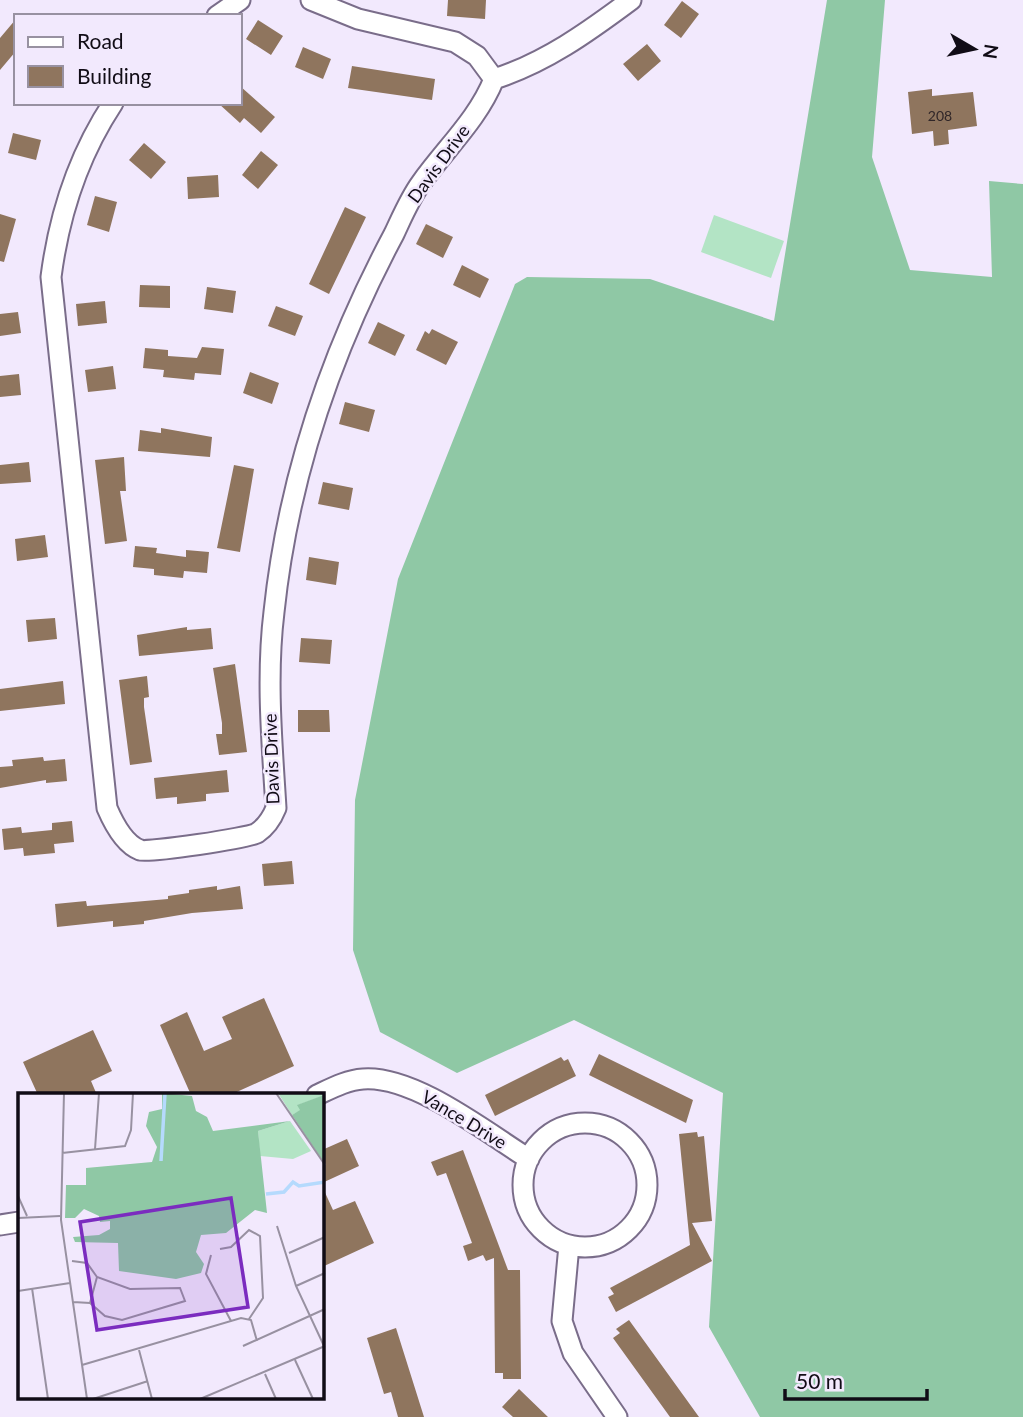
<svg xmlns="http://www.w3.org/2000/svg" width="1023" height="1417" font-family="Lato,sans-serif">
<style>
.green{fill:#b3e4c5}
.forest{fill:#8fc8a5}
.building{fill:#8f755e}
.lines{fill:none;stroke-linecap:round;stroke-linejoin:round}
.minor-casing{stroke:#7a6d8a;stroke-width:23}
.minor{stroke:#fff;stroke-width:19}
.labels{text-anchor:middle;stroke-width:5;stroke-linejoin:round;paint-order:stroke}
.number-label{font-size:14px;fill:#302628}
.street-label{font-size:18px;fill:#110c16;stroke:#f2e9fd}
.inset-river{fill:none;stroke:#b5dafd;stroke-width:3.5}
.inset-road{fill:none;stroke:#9891a1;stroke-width:2}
.view{fill:#7b2cbf;fill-opacity:0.15;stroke:#7b2cbf;stroke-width:3.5}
.inset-edge{fill:none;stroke:#110c16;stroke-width:3.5}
</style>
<rect width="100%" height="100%" fill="#f2e9fd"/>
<path class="green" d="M714,215L784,241L771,278L701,252Z"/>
<path class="forest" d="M827,0H885L872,157L910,270L992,277L989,181L1023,184V1417H760L709,1327L723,1093L574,1020L457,1073L380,1032L353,950L355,800L398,579L515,284L527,277L650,279L774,321Z"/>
<path class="building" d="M448,0H486L485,19L447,16Z
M682,1L699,14L681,38L664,25Z
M16,19V51L0,70V38Z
M258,20L283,36L271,55L246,39Z
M647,44L661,61L638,81L623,64Z
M303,47L331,59L323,79L295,67Z
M352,66L435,79L432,100L348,88Z
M240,86L275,117L261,133L244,118L240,123L218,103H240Z
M932,89V96L973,92L977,126L948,130L949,144L934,146L933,131L912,134L908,92Z
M13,133L41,140L36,160L8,153Z
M144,143L166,162L151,179L129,160Z
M261,151L278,165L258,189L242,175Z
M218,175L219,197L188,199L187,177Z
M95,196L117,202L109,232L87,225Z
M345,207L366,217L329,294L309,284Z
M0,214L16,219L4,262L0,261Z
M426,224L453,237L443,258L416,244Z
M462,265L489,279L480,298L453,285Z
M140,285L170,286V308L139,307Z
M207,287L236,291L233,313L204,309Z
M105,301L107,323L78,326L76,304Z
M276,306L303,316L295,336L268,326Z
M18,312L21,333L0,336V314Z
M378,322L405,335L395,356L368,343Z
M432,329L458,342L446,365L416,350L425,331L429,334Z
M202,347L224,349L221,375L195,373L194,380L163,377L164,370L143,368L145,348L168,350V356L197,358Z
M113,366L116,389L88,392L85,370Z
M250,372L279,383L272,404L243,393Z
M19,374L21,395L0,397V376Z
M345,402L375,410L369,432L339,424Z
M161,428L212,437L210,457L138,451L140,430L161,433Z
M124,457L126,491H120L127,541L105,544L95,460Z
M29,462L31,482L0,484V465Z
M234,465L254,469L240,552L217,548Z
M323,482L353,488L349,510L318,504Z
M45,535L48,557L17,561L15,539Z
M135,546L157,548L156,553L186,557V550L209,552L207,573L184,571L183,578L154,575V569L133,567Z
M309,557L339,562L336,585L306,580Z
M55,618L57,639L28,642L26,620Z
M187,627V630L211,628L213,649L139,656L137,635Z
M301,638L332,640L330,664L299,662Z
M235,664L247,752L219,755L216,734H222V723L213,668Z
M147,676L149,697L144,698V707L152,762L130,765L119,680Z
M63,681L65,704L0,711V689Z
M298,710H329L330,732H298Z
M43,757L44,761L65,759L67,781L46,783V780L0,788V767L13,766L12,760Z
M227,770L229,792L206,794V801L177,804V797L156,799L154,778Z
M72,821L74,842L54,844L55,853L24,856L23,848L4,850L2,829L21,827L22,833L52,830V823Z
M292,861L294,884L264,886L262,864Z
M217,886V890L240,886L243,909L192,913L144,921V924L113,927V921L57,927L55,904L86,901L87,906L168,899V896L189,893V890Z
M264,998L294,1066L230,1095H191L160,1025L187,1012L204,1051L232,1039L222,1017Z
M93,1030L112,1071L91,1081L97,1095H38L23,1062Z
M599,1054L693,1100L686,1123L589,1075Z
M561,1057L564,1061L568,1059L576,1076L495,1116L485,1095Z
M697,1132L698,1137L704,1136L712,1221L692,1223L712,1261L616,1312L608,1297L614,1294L610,1288L690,1245L679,1134Z
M347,1139L359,1166L322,1183V1150Z
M463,1150L508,1270H520L521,1379H503V1373H495L494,1258L486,1261L483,1255L468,1261L463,1246L472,1243L446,1173L437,1176L431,1162Z
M322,1186L333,1210L355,1201L374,1243L322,1267Z
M629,1320L699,1417H670L613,1338L620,1333L616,1329Z
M396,1328L424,1417H398L391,1392L384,1394L367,1338Z
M519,1389L548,1417H513L502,1407Z"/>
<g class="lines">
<g class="minor-casing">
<path id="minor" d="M311,0L358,19L455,42L477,56L494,79
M217,16L240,0
M494,79C545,63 588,32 631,0
M113,103C78,156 59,215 51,277L107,808C113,822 124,844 140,850C148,853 249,838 257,833C266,827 272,818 276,808C272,743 266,677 274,612C288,479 331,352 394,234C402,217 410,198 421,183C446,148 478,119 494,79
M317,1095C332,1088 347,1080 363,1079C414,1075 487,1133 529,1159
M523 1185a62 62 0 1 1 124 0a62 62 0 1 1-124 0Z
M0,1225L19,1222
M569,1245L562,1321L573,1353L617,1417"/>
</g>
<use href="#minor" class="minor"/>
</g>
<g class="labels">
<g class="number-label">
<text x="940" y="121">208</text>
</g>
<g class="street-label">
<text transform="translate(439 164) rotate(-54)" y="6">Davis Drive</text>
<text transform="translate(272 759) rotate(-92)" y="6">Davis Drive</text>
<text transform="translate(464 1120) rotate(31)" y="6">Vance Drive</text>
</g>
</g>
<g transform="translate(18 1093)">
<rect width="306" height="306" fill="#f2e9fd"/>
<path d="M260,0H306L307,2L280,12L283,17L274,22ZM272,28L293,58L275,66L242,63L240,38Z" fill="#b3e4c5"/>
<path d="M144,0L174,3L178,18L189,24L195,38L272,28L240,38L249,120L237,117L208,140L183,142L178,159L186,171L183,180L158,186L101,178L100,150L57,149L55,144L81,142L92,136V128L82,129L81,123L66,116L57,125H47L48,92H68V75L134,69L139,54L128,33L131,19L144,16ZM306,2V70L274,22L282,17L279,12Z" fill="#8fc8a5"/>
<path class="inset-river" d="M143,68L147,0M248,101L266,99L275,89L281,93L307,89"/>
<path class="inset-road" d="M46,0L43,127L69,306M258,0L307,72M77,56L81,0M44,60L107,53L113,37L115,0M0,103L9,123M0,125L42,123M259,133L278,193L306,253M202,156L213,154L231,137L242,143L245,205L231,226M271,160L307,144M193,162L188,181L213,228M54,168L69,170L79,184L112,196L162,195L167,208L104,227L87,223L72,210L55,209M278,193L307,180M14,195L30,306M0,198L52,190M72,210L79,184M225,253L307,216M121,257L134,306M277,267L295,306M64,272L223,225L233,227L239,248M247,281L258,306M75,306L130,288M182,306L307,253"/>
<path class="view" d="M213,105L230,214L79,237L62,129Z"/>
<rect width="306" height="306" class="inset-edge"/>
</g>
<rect x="14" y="14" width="228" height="91" fill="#f2e9fd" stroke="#9891a1" stroke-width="2"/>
<rect x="28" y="37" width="35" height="10" fill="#ffffff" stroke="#9891a1" stroke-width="2"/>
<text x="77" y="49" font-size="21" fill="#110c16">Road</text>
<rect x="28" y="66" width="35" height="21" fill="#8f755e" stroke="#9891a1" stroke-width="2"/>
<text x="77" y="84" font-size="21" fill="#110c16">Building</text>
<g transform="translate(974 49) rotate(99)" stroke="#f2e9fd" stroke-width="5" paint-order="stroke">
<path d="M0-5L12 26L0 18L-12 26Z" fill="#110c16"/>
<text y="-10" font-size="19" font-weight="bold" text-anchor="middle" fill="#110c16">N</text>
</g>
<path d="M785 1389v10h142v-10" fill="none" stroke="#110c16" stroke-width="3.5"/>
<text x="796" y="1389" font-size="21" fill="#110c16" stroke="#f2e9fd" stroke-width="5" paint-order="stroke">50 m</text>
</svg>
